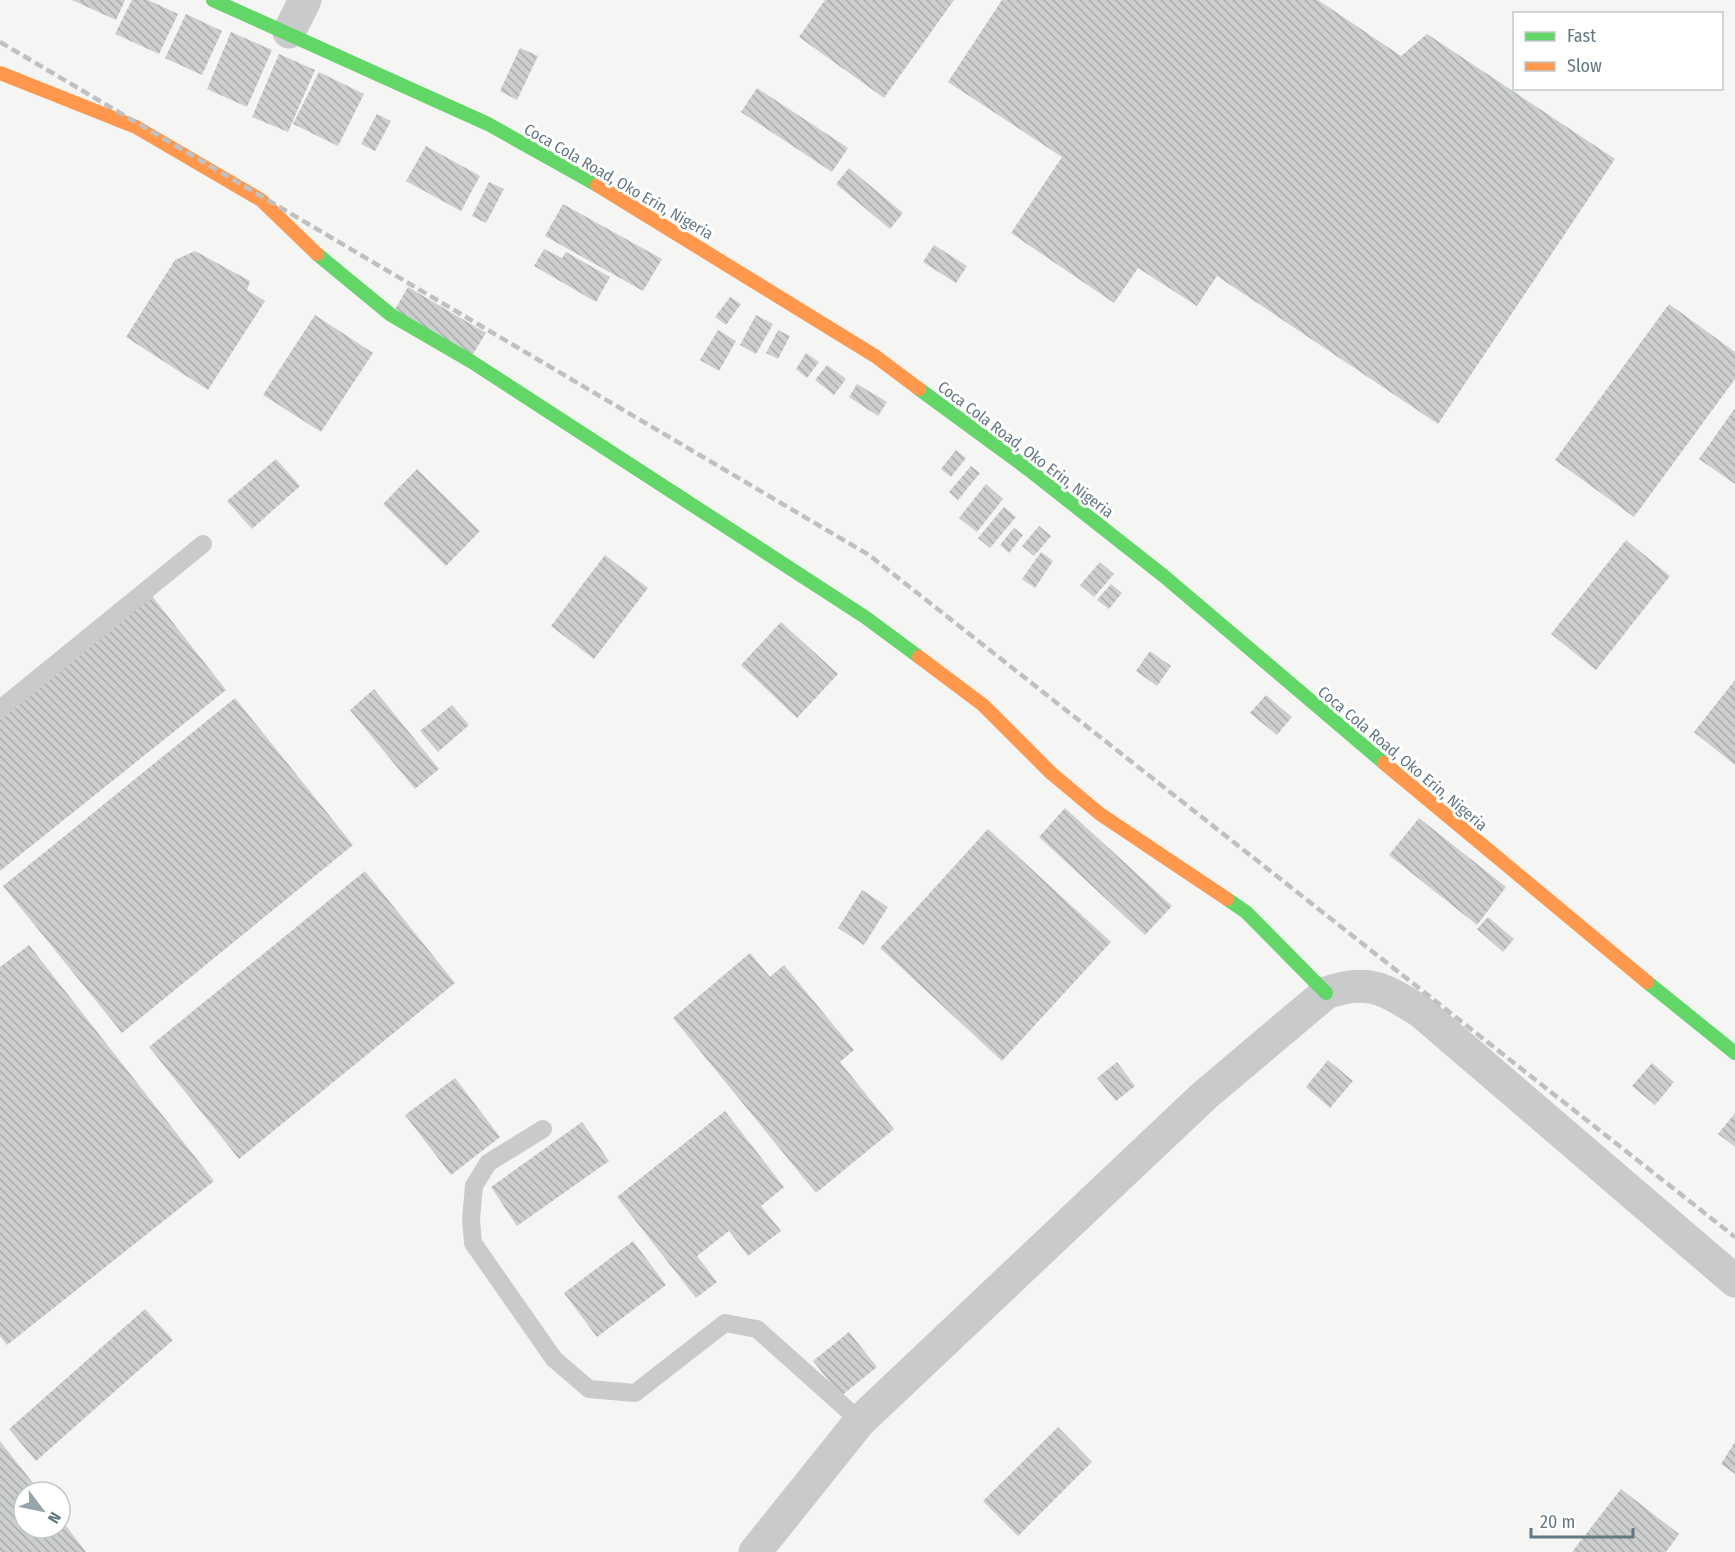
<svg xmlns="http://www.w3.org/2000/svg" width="1735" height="1552" font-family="'Fira Sans Condensed',sans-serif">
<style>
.building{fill:url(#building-back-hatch)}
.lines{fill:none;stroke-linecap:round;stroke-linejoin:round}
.lane{stroke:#c9cacb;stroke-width:18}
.street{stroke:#c9cacb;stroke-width:33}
.fast{stroke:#63d668;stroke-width:14}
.slow{stroke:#ff974d;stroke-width:14}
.rail{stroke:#bfc0c1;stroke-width:4.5;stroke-dasharray:9 4.5;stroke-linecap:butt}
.labels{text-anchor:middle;stroke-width:6;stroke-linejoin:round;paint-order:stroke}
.street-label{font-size:16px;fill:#657983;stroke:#fff}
</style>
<defs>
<pattern id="building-back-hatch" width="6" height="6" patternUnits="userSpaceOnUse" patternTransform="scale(1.5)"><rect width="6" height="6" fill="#cdcece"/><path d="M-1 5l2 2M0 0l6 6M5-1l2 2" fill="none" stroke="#aaacad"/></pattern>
</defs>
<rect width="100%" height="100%" fill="#f5f5f3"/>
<path class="building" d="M72,0H125L116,20Z
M132,0H148L178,14L159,54L115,34Z
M825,0H954L884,98L799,37Z
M1002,0H1318L1401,56L1427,34L1615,159L1438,424L1217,276L1197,306L1138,268L1114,303L1011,233L1062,157L948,82Z
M186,14L222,31L202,75L165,58Z
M231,32L272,50L247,107L207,89Z
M520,48L538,56L517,100L500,91Z
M279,54L315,70L288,132L252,117Z
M319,72L364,94L338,146L293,124Z
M757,88L848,148L832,172L741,112Z
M377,114L391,121L375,151L361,144Z
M426,146L480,176L461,211L406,181Z
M849,168L903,213L890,229L836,184Z
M489,182L504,189L486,223L472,216Z
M563,204L662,259L643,291L545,236Z
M934,245L967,266L956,283L923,262Z
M544,249L562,258L566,252L610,277L596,302L534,266Z
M195,251L250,281L247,290L265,301L208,390L126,337L175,260Z
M408,287L486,333L470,359L393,313Z
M730,297L741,304L726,325L715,317Z
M1669,304L1735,352V379L1634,517L1555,460Z
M315,315L373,353L321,432L263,395Z
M756,315L773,324L756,354L740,345Z
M718,330L736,341L719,371L700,360Z
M778,330L790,336L778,359L766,353Z
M806,353L819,362L807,378L796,369Z
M827,365L846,379L834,395L815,380Z
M857,384L887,402L878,416L849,397Z
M1735,408V484L1699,459Z
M956,450L966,458L951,477L941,469Z
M276,459L300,486L252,529L227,501Z
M971,466L980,473L958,500L949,492Z
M417,469L480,531L446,566L383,504Z
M986,484L1003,499L977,532L959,518Z
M1004,507L1016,517L990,548L978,538Z
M1039,526L1051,536L1034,556L1022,546Z
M1014,528L1023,535L1009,553L1000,545Z
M1626,540L1670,576L1596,670L1551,634Z
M1041,552L1053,561L1035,588L1022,579Z
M605,555L648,588L594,659L551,626Z
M1100,562L1114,574L1094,597L1080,585Z
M1111,584L1122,593L1109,609L1097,600Z
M152,596L226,690L0,871V717Z
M781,622L838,674L797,718L741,665Z
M1150,651L1171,666L1157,686L1136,671Z
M1735,680V765L1694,732Z
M374,689L439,769L415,789L350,710Z
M1266,695L1292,717L1277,735L1250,713Z
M235,698L353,845L122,1033L3,886Z
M452,705L469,725L438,752L420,731Z
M1065,808L1172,906L1145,935L1039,837Z
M1419,818L1506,887L1477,925L1389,855Z
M988,829L1111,942L1002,1061L880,948Z
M365,871L455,983L239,1159L149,1047Z
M862,890L888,907L864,945L838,928Z
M1488,917L1514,939L1503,952L1477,929Z
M29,945L214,1181L7,1345L0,1336V967Z
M750,953L770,977L784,965L854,1050L840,1062L894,1129L816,1193L673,1018Z
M1328,1060L1353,1081L1330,1108L1306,1087Z
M1117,1062L1135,1086L1116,1101L1097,1078Z
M1652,1063L1674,1082L1655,1105L1632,1086Z
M455,1078L500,1137L451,1175L405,1115Z
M725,1111L784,1187L761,1206L781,1231L748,1256L729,1231L697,1256L717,1282L696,1298L617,1197Z
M1735,1113V1147L1718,1134Z
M582,1122L609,1161L517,1226L491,1187Z
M633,1241L666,1285L597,1337L564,1293Z
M145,1309L173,1340L36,1461L9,1429Z
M849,1332L877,1367L841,1396L813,1361Z
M1058,1427L1092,1462L1018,1536L983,1501Z
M0,1441L40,1492H24V1528H60V1518L86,1552H0Z
M1735,1442V1474L1721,1464Z
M1621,1489L1679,1534L1666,1552H1572Z"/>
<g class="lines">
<path class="lane" d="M0,709L203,544
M543,1129L488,1163L474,1186L471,1219L473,1243L554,1359L589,1389L635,1393L725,1323L757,1329L860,1421"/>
<path class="street" d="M289,32L305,0
M755,1552L860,1421L1205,1095L1326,993C1368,978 1384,989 1420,1011L1735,1281"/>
<path class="fast" d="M213,0L488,124L597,185
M317,254L391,315L472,362L865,617L919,657
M919,389L1028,469L1165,577L1384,763
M1227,899L1246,912L1326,993
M1647,982L1735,1053"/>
<path class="slow" d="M0,73L136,127L261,200L317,254
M597,185L875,356L919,389
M919,657L983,705L1051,773L1100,814L1227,899
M1384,763L1647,982"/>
<path class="rail" d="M0,42L869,555L1735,1237"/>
</g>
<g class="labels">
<g class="street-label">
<text transform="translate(619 181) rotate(30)" y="6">Coca Cola Road, Oko Erin, Nigeria</text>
<text transform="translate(1026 449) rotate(37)" y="6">Coca Cola Road, Oko Erin, Nigeria</text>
<text transform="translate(1403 758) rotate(40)" y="6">Coca Cola Road, Oko Erin, Nigeria</text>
</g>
</g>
<rect x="1513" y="12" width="210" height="78" fill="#ffffff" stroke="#c1c9cd" stroke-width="1.5"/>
<rect x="1525" y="32" width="30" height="9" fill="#63d668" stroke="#c1c9cd" stroke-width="1.5"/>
<text x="1567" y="42" font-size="18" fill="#657983">Fast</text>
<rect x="1525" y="62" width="30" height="9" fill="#ff974d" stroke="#c1c9cd" stroke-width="1.5"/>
<text x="1567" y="72" font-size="18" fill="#657983">Slow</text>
<g transform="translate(42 1510) rotate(122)"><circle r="28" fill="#ffffff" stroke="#c1c9cd" stroke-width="1.5"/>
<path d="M0-4.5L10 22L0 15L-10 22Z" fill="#97a4aa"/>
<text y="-9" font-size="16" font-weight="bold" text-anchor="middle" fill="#657983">N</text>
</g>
<path d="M1531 1528v9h102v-9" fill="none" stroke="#657983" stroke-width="3"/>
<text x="1540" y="1528" font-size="18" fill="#657983" stroke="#ffffff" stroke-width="4.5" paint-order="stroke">20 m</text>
</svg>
